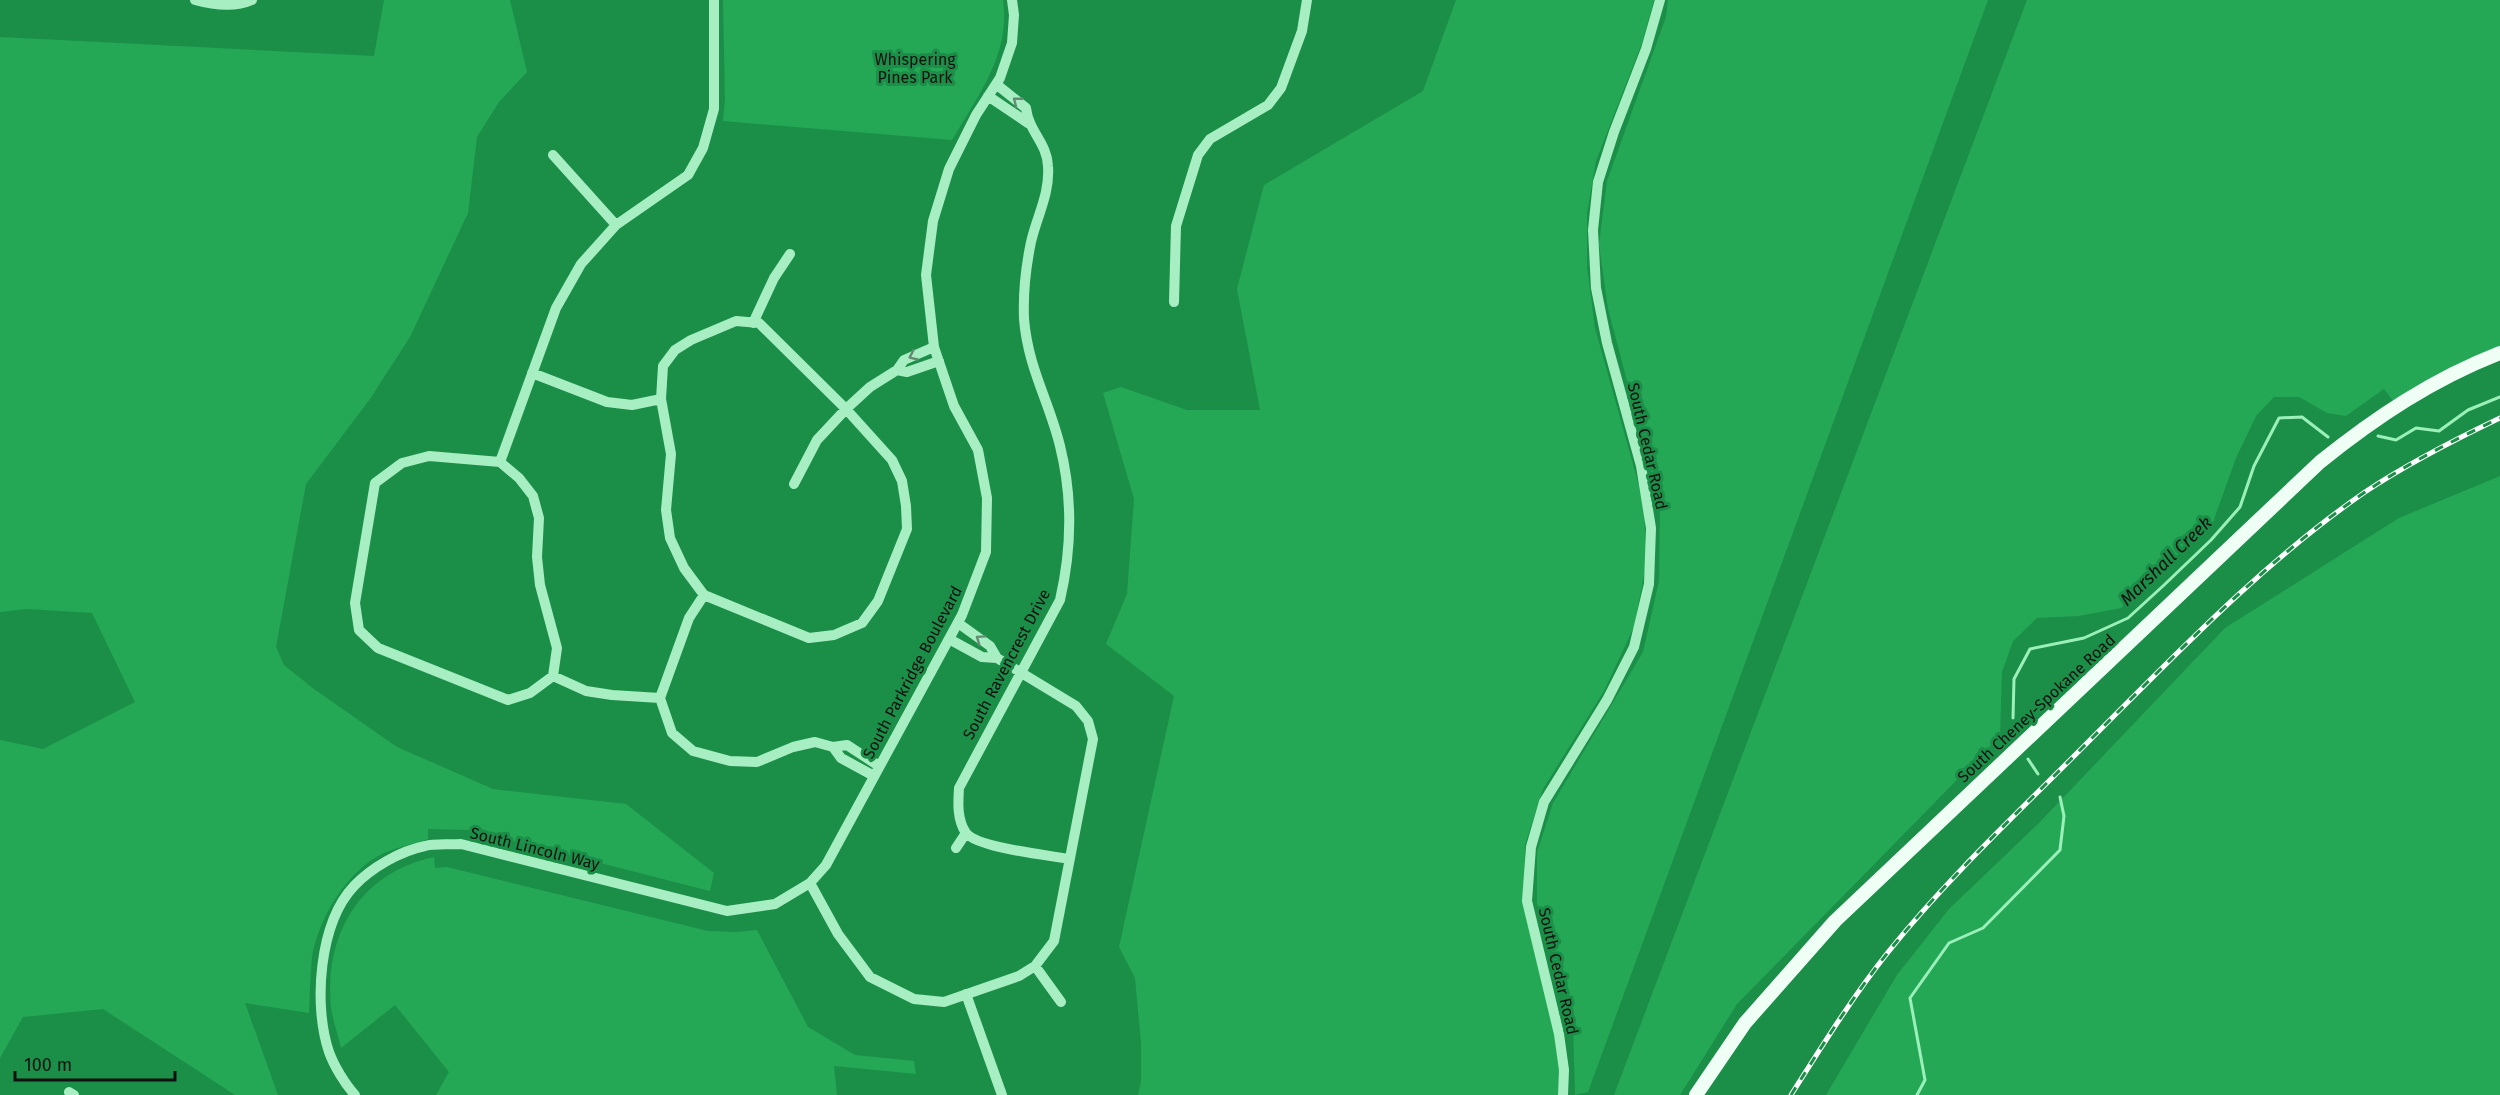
<svg xmlns="http://www.w3.org/2000/svg" width="2500" height="1095" font-family="'Fira Sans',sans-serif">
<style>
.green{fill:#24a856}
.lines{fill:none;stroke-linecap:round;stroke-linejoin:round}
.stream{stroke:#9bf0ba;stroke-width:3}
.minor{stroke:#a8eec3;stroke-width:10}
.major{stroke:#effff6;stroke-width:14}
.rail-casing{stroke:#fff;stroke-width:5}
.rail{stroke:#1b8f48;stroke-width:3;stroke-dasharray:9;stroke-linecap:butt}
.oneway{stroke:#648b73}
.labels{text-anchor:middle;stroke-width:6;stroke-linejoin:round;paint-order:stroke}
.park-label{font-size:16px;fill:#111;stroke:#1b8f48}
.street-label{font-size:16px;fill:#111;stroke:#1b8f48}
.water-label{font-size:18px;font-style:italic;fill:#111;stroke:#1b8f48}
</style>
<rect width="100%" height="100%" fill="#1b8f48"/>
<path class="green" d="M384,0H510L527,72L499,102L477,137L468,213L410,337L370,399L306,484L276,647L284,665L314,689L397,747L493,789L626,804L714,873L710,891L471,830L428,829V839C414,844 398,847 384,853C348,869 318,919 312,957C310,975 310,994 309,1013L245,1003L278,1095H235L103,1009L23,1017L0,1058V740L43,749L135,702L92,613L27,609L0,612V37L374,56Z
M723,0H1003C1011,53 978,96 952,140L723,121L725,100Z
M1456,0H1654L1642,43L1596,161L1587,213V267L1595,328L1644,504L1646,565L1634,627L1604,691L1543,789L1525,845L1524,902L1555,1031L1560,1069L1558,1095H1138L1141,1081V1042L1135,978L1119,947L1174,696L1106,644L1127,594L1134,499L1103,393L1121,387L1187,410H1260L1237,289L1264,185L1423,91Z
M1668,0H1988L1588,1092L1575,1095L1573,1025L1537,903V852L1553,803L1643,652L1659,581L1660,505L1608,309L1599,244L1607,181L1666,17Z
M2027,0H2500V353L2397,406L2384,389L2346,416L2327,413L2299,397H2274L2256,416L2236,458L2213,522L2121,608L2079,616L2037,618L2013,641L2002,672L2000,736L1737,1004L1680,1095H1614Z
M2500,476V1095H1826L1897,975L1949,909L2039,823L2225,628L2399,518Z
M434,857L435,868L447,867L708,931L736,932L757,930L808,1027L855,1055L914,1061L916,1074L834,1066L837,1095H436L449,1072L395,1005L341,1048C338,1035 333,1021 331,1008C324,934 360,873 434,857Z"/>
<g class="lines">
<path class="stream" d="M2378,436L2396,440L2416,428L2439,431L2468,410L2500,397
M2013,718L2014,679L2030,649L2084,638L2128,618L2163,586L2211,540L2240,507L2254,466L2279,418L2302,417L2328,437
M2028,759L2038,774
M1917,1095L1925,1080L1910,998L1949,943L1983,928L2060,850L2064,816L2060,797"/>
<path class="minor" d="M195,0C213,5 234,8 252,0
M996,84L1026,108C1029,132 1047,143 1048,166C1050,194 1037,216 1031,242C1026,266 1023,294 1024,319C1028,368 1049,401 1060,446C1073,498 1072,548 1060,600L959,788C958,803 957,820 966,833C978,848 1048,855 1069,859
M988,96L1028,123
M553,155L616,225
M1174,302L1176,226L1198,155L1210,139L1268,105L1281,88L1302,31L1307,0
M736,321L759,323L846,409L892,460L902,481L906,506L907,529L878,601L862,623L834,635L809,638L704,595L684,568L670,538L666,510L671,454L661,399L663,366L675,350L691,340Z
M753,323L774,278L790,254
M897,370L907,372L939,361
M532,373L607,402L632,405L661,399
M500,462L556,308L581,264L616,225L688,175L703,148L714,109V0
M500,462L429,456L402,463L375,483L355,603L359,630L378,648L508,700L530,693L553,676
M500,462L519,478L533,496L539,518L537,557L540,585L557,648L553,676
M794,484L817,440L846,409L870,387L897,370L904,360L934,347
M704,595L689,618L660,698L672,733L693,751L730,761L757,762L793,747L815,742L833,747L847,745L879,766
M958,623L990,646L997,658
M553,676L586,691L612,695L660,698
M833,747L841,758L874,776
M956,848L966,833
M810,883L838,934L870,977L914,999L944,1002L1019,976L1035,966L1054,941L1093,739L1088,721L1076,706L997,658L982,657L949,639
M1035,966L1061,1002
M966,994L1002,1095
M69,1092L74,1095
M355,1095C345,1084 334,1066 329,1052C313,1005 319,923 354,886C371,868 400,851 425,846C436,843 450,845 461,844L727,911L775,904L810,883L826,865L962,615L986,552L987,498L978,450L954,406L934,347L926,275L933,221L949,169L976,115L1000,78L1012,43L1014,15L1012,0
M1563,1095L1564,1070L1559,1034L1527,901L1531,847L1544,802L1607,700L1634,647L1649,584L1651,528L1641,466L1607,343L1596,288L1593,230L1598,182L1614,132L1646,49L1660,0"/>
<path class="major" d="M1696,1095L1745,1023L1835,921L2320,462C2376,417 2433,379 2500,353"/>
<g class="rail-casing">
<path id="rail" d="M1791,1095C1822,1046 1853,996 1889,951C1952,873 2025,806 2095,735C2180,650 2265,561 2365,492C2407,464 2454,440 2500,418"/>
</g>
<use href="#rail" class="rail"/>
</g>
<defs><path id="oneway-chevron" d="M-2-3.5L2.5 0L-2 3.5" fill="none" stroke-width="1.6" stroke-linecap="round" stroke-linejoin="round" transform="scale(1.5)"/></defs>
<g class="oneway">
<use href="#oneway-chevron" transform="translate(1017 101) rotate(-142)"/>
<use href="#oneway-chevron" transform="translate(913 356) rotate(155)"/>
<use href="#oneway-chevron" transform="translate(980 639) rotate(-145)"/>
</g>
<g class="labels">
<g class="park-label">
<text x="915" y="65">Whispering<tspan x="915" dy="18">Pines Park</tspan></text>
</g>
<g class="street-label">
<text transform="translate(1648 446) rotate(77)" y="6">South Cedar Road</text>
<text transform="translate(1006 664) rotate(-62)" y="6">South Ravencrest Drive</text>
<text transform="translate(912 672) rotate(-62)" y="6">South Parkridge Boulevard</text>
<text transform="translate(2036 708) rotate(-43)" y="6">South Cheney-Spokane Road</text>
<text transform="translate(535 848) rotate(14)" y="6">South Lincoln Way</text>
<text transform="translate(1559 971) rotate(77)" y="6">South Cedar Road</text>
</g>
<g class="water-label">
<text transform="translate(2166 561) rotate(-44)" y="6">Marshall Creek</text>
</g>
</g>
<path d="M15 1071v9h160v-9" fill="none" stroke="#111111" stroke-width="3"/>
<text x="24" y="1071" font-size="18" fill="#111111" stroke="#1b8f48" stroke-width="4.5" paint-order="stroke">100 m</text>
</svg>
